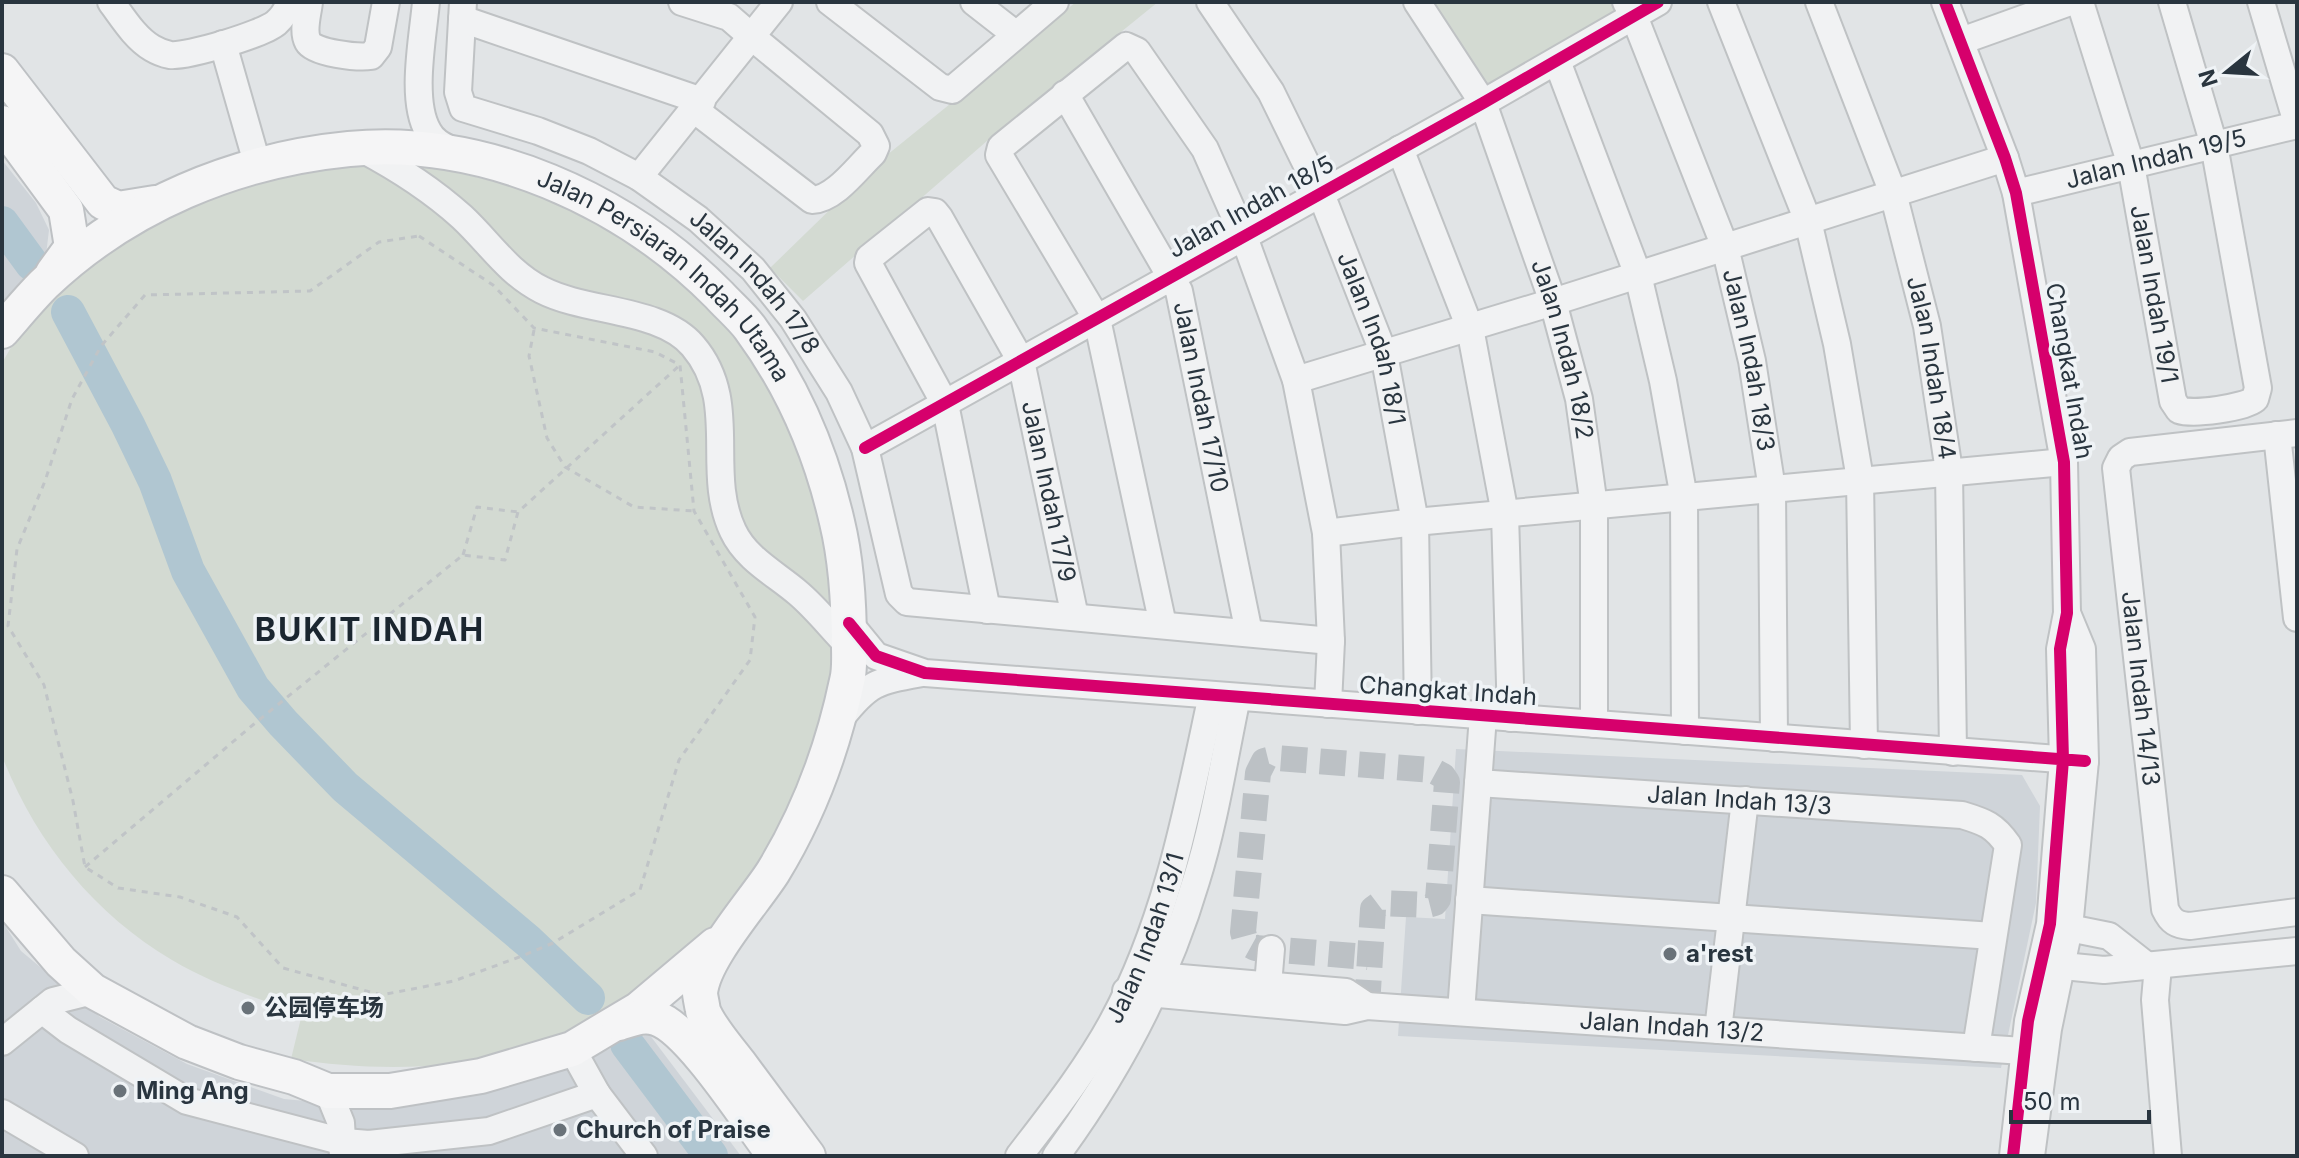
<svg xmlns="http://www.w3.org/2000/svg" width="2299" height="1158" font-family="Inter,'Noto Sans SC',sans-serif">
<style>
.built{fill:#cfd4d9}
.green{fill:#d3dad2}
.lines{fill:none;stroke-linecap:round;stroke-linejoin:round}
.river{stroke:#b0c6d1;stroke-width:34}
.minor-tunnel{stroke:#bcc1c5;stroke-width:26;stroke-dasharray:26 13;stroke-linecap:butt}
.minor-casing{stroke:#bfc2c4;stroke-width:30}
.major-casing{stroke:#bec1c4;stroke-width:38}
.path{stroke:#c0c4c7;stroke-width:3;stroke-dasharray:6 6;stroke-linecap:butt}
.minor{stroke:#f1f2f3;stroke-width:26}
.major{stroke:#f5f5f6;stroke-width:34}
.cycleway-casing{stroke:#eff3f6;stroke-width:17}
.cycleway{stroke:#d6006c;stroke-width:12}
.poi-dot{fill:#697279;stroke:#eff3f6;stroke-width:3}
.labels{text-anchor:middle;stroke-width:7;stroke-linejoin:round;paint-order:stroke}
.street-label{font-size:24px;fill:#29353f;stroke:#eff3f6}
.poi-label{font-size:24px;font-weight:bold;fill:#29353f;stroke:#eff3f6;text-anchor:start}
.district-label{font-size:32px;font-weight:bold;letter-spacing:2px;fill:#1b2630;stroke:#eff3f6}
</style>
<rect width="100%" height="100%" fill="#e1e4e6"/>
<path class="built" d="M2,160L36,203L49,230L46,255L18,284L2,309Z
M1456,749L2022,775L2040,806L2036,903L2001,1068L1398,1036L1406,917L1445,919Z
M2,921L21,951L100,1017L187,1064L284,1099L382,1108L556,1069L649,1034L741,1156H2Z"/>
<path class="green" d="M1076,2H1158L995,134L803,301L770,268L882,159Z
M1427,2H1611L1618,14L1486,99Z
M414,164C470,175 525,187 578,209C636,234 722,311 757,363C766,377 773,394 780,409C801,454 820,501 829,549C832,566 831,584 831,601C832,620 835,641 833,661C813,833 688,1000 519,1050C444,1072 368,1070 291,1059L302,1014C259,999 212,984 172,960C94,914 35,841 2,756V363L13,344L54,296L91,265L130,236L210,195L321,166Z"/>
<g class="lines">
<path class="river" d="M2,223L32,264
M68,312L128,425L155,481L188,571L253,688L283,723L345,787L528,941L588,998
M627,1044L711,1156"/>
<path class="minor-tunnel" d="M1367,1006L1373,909L1381,903L1427,905L1435,903L1438,899L1447,782L1443,776L1432,770L1276,758L1264,761L1258,773L1243,932L1246,943L1255,948L1368,957"/>
<g class="minor-casing">
<g id="minor">
<path d="M111,2C123,18 135,38 152,48C157,51 165,54 170,55C187,57 263,34 276,23C283,17 287,10 290,2"/>
<path d="M309,2C308,13 302,31 308,42C314,53 358,58 371,56L378,47L386,2"/>
<path d="M426,2C423,37 410,100 428,131C434,143 446,147 457,153"/>
<path id="s1" d="M463,2L458,92L463,108L538,131L589,151L639,177L698,219L753,269L793,319L839,392L865,448L899,594L907,602L1331,641"/>
<path d="M682,2L729,17L752,37L870,134L876,146L873,153C857,168 835,199 812,200L695,110"/>
<path d="M830,2L940,87L952,90L1055,2"/>
<path d="M974,2L1015,34"/>
<path id="s2" d="M1210,2L1271,92L1321,194L1384,354L1415,522L1418,711"/>
<path id="s3" d="M1417,2L1483,103L1553,302L1579,399L1594,506V724"/>
<path id="s4" d="M1626,2L1634,16L1725,247L1752,361L1772,489L1774,738"/>
<path d="M1721,2L1808,221L1837,344L1860,479L1864,745"/>
<path id="s5" d="M1819,2L1893,193L1927,326L1949,471L1953,752"/>
<path d="M1945,2L2005,158L2016,193L2064,462L2067,613L2060,649L2063,760L2050,924L2028,1021L2013,1156"/>
<path id="s6" d="M2080,2L2131,165L2173,401L2179,410C2193,415 2244,408 2255,399L2258,388L2214,145L2172,2"/>
<path d="M2261,2L2297,123"/>
<path d="M462,19L702,101"/>
<path d="M1961,41L2070,2"/>
<path d="M223,44L257,163"/>
<path d="M1557,61L1638,275L1663,381L1684,498L1685,731"/>
<path id="s7" d="M1065,94L1179,291L1249,633"/>
<path d="M362,149C398,168 432,190 462,217C489,242 508,273 542,290C587,313 661,308 693,346C741,402 704,470 733,531C746,559 776,574 798,593C817,609 832,629 849,646"/>
<path d="M1400,149L1470,328L1505,514L1511,718"/>
<path d="M639,177L779,2"/>
<path id="s8" d="M2016,193L2297,125"/>
<path d="M1296,380L1553,302L2005,158"/>
<path id="s9" d="M2297,433L2130,452L2121,458L2116,468L2165,909C2171,922 2177,925 2190,926L2297,912"/>
<path d="M2277,435L2297,618"/>
<path d="M865,448L1483,103L1658,2"/>
<path d="M1326,533L1415,522L2064,462"/>
<path id="s10" d="M987,610L945,404L868,263L869,258L928,211L935,212L939,217L1021,361L1075,617"/>
<path d="M849,623L876,656L925,673L2085,761"/>
<path d="M1163,625L1097,319L999,155L1001,147L1126,46L1137,51L1205,149L1244,237L1296,380L1326,533L1331,641L1328,704"/>
<path d="M841,718C869,682 878,681 922,673"/>
<path id="s11" d="M1478,783L1962,815C1985,822 1994,825 2008,845L1976,1048"/>
<path d="M1469,900L1993,936"/>
<path d="M2069,928L2109,936L2146,965"/>
<path d="M2063,966L2104,970L2297,951"/>
<path d="M2158,966L2155,1000L2168,1156"/>
<path d="M1146,975L1346,992L1367,1006"/>
<path d="M1268,985L1271,949"/>
<path id="s12" d="M1126,991L1345,1011L1367,1006L2023,1051"/>
<path d="M42,1010L68,1030L187,1101L344,1142L369,1144L489,1131L597,1094"/>
<path d="M1461,1012L1483,716"/>
<path d="M1718,1030L1745,800"/>
<path d="M2,1042L53,1001L93,991"/>
<path d="M572,1049L597,1094L644,1156"/>
<path d="M328,1091L341,1123L343,1156"/>
<path d="M2,1113L75,1156"/>
<path id="s13" d="M1019,1156C1052,1113 1087,1069 1113,1021C1168,919 1188,806 1212,695"/>
<path d="M1056,1156C1117,1073 1167,979 1196,881C1215,821 1224,758 1237,697"/>
<path d="M2031,1156L2048,1029L2069,928L2085,761L2082,649L2067,613"/>
</g>
</g>
<g class="major-casing">
<g id="major">
<path d="M2,71L103,202L118,209L155,203"/>
<path d="M2,123L66,210L72,247L53,273"/>
<path id="s14" d="M2,331C16,315 29,299 44,284C127,205 236,160 349,149C484,136 625,200 719,295C729,306 741,316 750,328C792,385 821,452 837,522C847,563 849,604 849,646C849,658 850,670 847,681C833,748 809,813 773,872C754,902 702,959 700,994C700,995 703,1010 703,1011C711,1030 727,1047 739,1063C762,1094 785,1125 808,1156"/>
<path d="M2,893L61,962L93,991L187,1042L239,1062L294,1077L328,1091H390L481,1076L572,1049L639,1009L715,945"/>
<path d="M619,1023C632,1019 643,1014 656,1018C691,1029 750,1124 775,1156"/>
</g>
</g>
<path class="path" d="M419,236L493,285L534,328L655,352L680,365L694,511L755,617L750,660L679,760L640,890L553,943L522,956L454,981L381,995L283,968L237,917L180,897L118,888L85,867L73,801L44,685L8,626L17,549L45,481L72,399L101,346L145,295L310,291L379,242Z
M534,330L529,356L547,438L565,467L634,507L694,511
M463,555L477,507L518,512
M85,867L254,724L463,555L505,560L518,512L680,365"/>
<use href="#minor" class="minor"/>
<use href="#major" class="major"/>
<g class="cycleway-casing">
<path id="cycleway" d="M1945,2L2005,158L2016,193L2064,462L2067,613L2060,649L2063,760L2050,924L2028,1021L2013,1156
M865,448L1483,103L1658,2
M849,623L876,656L925,673L2085,761"/>
</g>
<use href="#cycleway" class="cycleway"/>
</g>
<g class="poi-dot">
<circle cx="1670" cy="954" r="8"/>
<circle cx="248" cy="1008" r="8"/>
<circle cx="120" cy="1091" r="8"/>
<circle cx="560" cy="1130" r="8"/>
</g>
<g class="labels">
<g class="street-label">
<text dy="8" stroke="none"><textPath href="#s8" startOffset="144">Jalan Indah 19/5</textPath></text>
<text transform="translate(1251 207) rotate(-29)" y="8">Jalan Indah 18/5</text>
<text dy="8" stroke="none"><textPath href="#s14" startOffset="758">Jalan Persiaran Indah Utama</textPath></text>
<text dy="8" stroke="none"><textPath href="#s1" startOffset="454">Jalan Indah 17/8</textPath></text>
<text dy="8" stroke="none"><textPath href="#s6" startOffset="302">Jalan Indah 19/1</textPath></text>
<text dy="8" stroke="none"><textPath href="#s2" startOffset="376">Jalan Indah 18/1</textPath></text>
<text dy="8" stroke="none"><textPath href="#s3" startOffset="380">Jalan Indah 18/2</textPath></text>
<text dy="8" stroke="none"><textPath href="#s4" startOffset="380">Jalan Indah 18/3</textPath></text>
<text dy="8" stroke="none"><textPath href="#s5" startOffset="384">Jalan Indah 18/4</textPath></text>
<text transform="translate(2069 371) rotate(80)" y="8">Changkat Indah</text>
<text dy="8" stroke="none"><textPath href="#s7" startOffset="336">Jalan Indah 17/10</textPath></text>
<text dy="8" stroke="none"><textPath href="#s10" startOffset="764">Jalan Indah 17/9</textPath></text>
<text dy="8" stroke="none"><textPath href="#s9" startOffset="412">Jalan Indah 14/13</textPath></text>
<text transform="translate(1448 691) rotate(4)" y="8">Changkat Indah</text>
<text dy="8" stroke="none"><textPath href="#s11" startOffset="262">Jalan Indah 13/3</textPath></text>
<text dy="8" stroke="none"><textPath href="#s13" startOffset="254">Jalan Indah 13/1</textPath></text>
<text dy="8" stroke="none"><textPath href="#s12" startOffset="548">Jalan Indah 13/2</textPath></text>
</g>
<g class="poi-label">
<text x="1686" y="962">a'rest</text>
<text x="264" y="1016">公园停车场</text>
<text x="136" y="1099">Ming Ang</text>
<text x="576" y="1138">Church of Praise</text>
</g>
<g class="district-label">
<text x="370" y="641">BUKIT INDAH</text>
</g>
</g>
<rect width="2299" height="1158" fill="none" stroke="#29353f" stroke-width="8"/>
<g transform="translate(2227 72) rotate(252)" stroke="#eff3f6" stroke-width="6" paint-order="stroke">
<path d="M0-6L14 30L0 20L-14 30Z" fill="#29353f"/>
<text y="-12" font-size="22" font-weight="bold" text-anchor="middle" fill="#29353f">N</text>
</g>
<path d="M2011 1110v12h138v-12" fill="none" stroke="#29353f" stroke-width="4"/>
<text x="2023" y="1110" font-size="24" fill="#29353f" stroke="#eff3f6" stroke-width="6" paint-order="stroke">50 m</text>
</svg>
